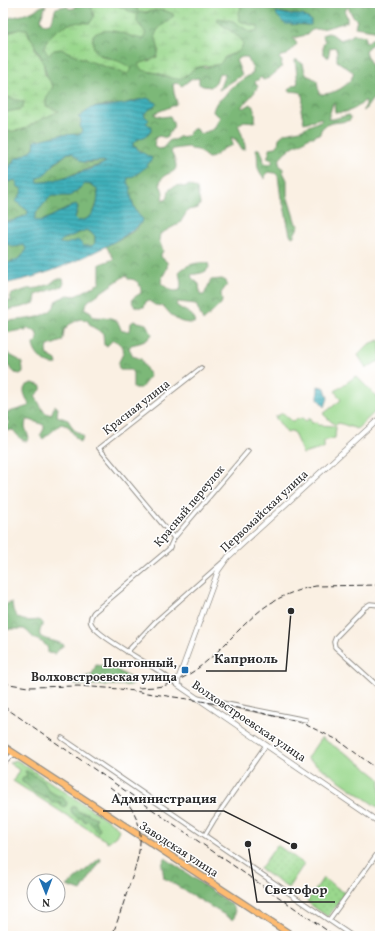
<svg xmlns="http://www.w3.org/2000/svg" width="383" height="939" font-family="Vollkorn,serif">
<style>
.green{fill:#9ad88d;stroke:#62825c}
.forest{fill:url(#forest-crowns);stroke:#537252;fill-rule:evenodd}
.wetland{fill:url(#wetland-marsh);stroke:#62825c}
.park{fill:url(#park-dots);stroke:#62825c}
.water{fill:url(#water-rules);stroke:#366e73;fill-rule:evenodd}
.lines{fill:none;stroke-linecap:round;stroke-linejoin:round}
.minor-casing{stroke:#928e87;stroke-width:5.5}
.tertiary-casing{stroke:#928e87;stroke-width:6}
.primary-casing{stroke:#928e87;stroke-width:8}
.minor{stroke:#fff;stroke-width:3.5}
.tertiary{stroke:#fff;stroke-width:4.5}
.primary{stroke:#febb71;stroke-width:5.5}
.rail{stroke:#2b2b2b;stroke-width:1;stroke-dasharray:6 3;stroke-linecap:butt}
.poi-dot{fill:#1f6fb2;stroke:#fff;stroke-width:1.5}
.labels{text-anchor:middle;stroke-width:3;stroke-linejoin:round;paint-order:stroke}
.street-label{font-size:12px;fill:#2b2b2b;stroke:#fff}
.poi-label{font-size:12px;font-weight:bold;fill:#2b2b2b;stroke:#fff;text-anchor:end}
.leader{fill:none;stroke:#2b2b2b;stroke-width:1.5}
.callout-dot{fill:#2b2b2b;stroke:#fff;stroke-width:1.5}
.callout-label{font-size:13px;text-anchor:middle;font-weight:bold;fill:#2b2b2b;stroke:#fff;stroke-width:3;stroke-linejoin:round;paint-order:stroke}
</style>
<defs>
<pattern id="forest-crowns" width="20" height="18" patternUnits="userSpaceOnUse"><rect width="20" height="18" fill="#7bb878"/><path d="M2 6a3 3 0 1 1 6 0M12 15a3 3 0 1 1 6 0" fill="none" stroke="#659663"/></pattern>
<pattern id="wetland-marsh" width="20" height="14" patternUnits="userSpaceOnUse"><rect width="20" height="14" fill="#9ad88d"/><path d="M1 5h8M5 5V1M11 12h8M15 12V8" fill="none" stroke="#85ba7a"/></pattern>
<pattern id="park-dots" width="8" height="8" patternUnits="userSpaceOnUse"><rect width="8" height="8" fill="#9ad88d"/><path d="M2 2h.1M6 6h.1" fill="none" stroke="#85ba7a" stroke-width="1.8" stroke-linecap="round"/></pattern>
<pattern id="water-rules" width="6" height="5" patternUnits="userSpaceOnUse"><rect width="6" height="5" fill="#41b1bb"/><path d="M0 2.5h6" fill="none" stroke="#379098"/></pattern>
</defs>
<rect width="100%" height="100%" fill="#fff"/>
<filter id="ink" filterUnits="userSpaceOnUse"><feTurbulence type="fractalNoise" baseFrequency=".025" numOctaves="2"/><feDisplacementMap in="SourceGraphic" scale="8" xChannelSelector="R" yChannelSelector="G"/><feConvolveMatrix kernelMatrix="1 2 1 2 8 2 1 2 1" color-interpolation-filters="sRGB"/></filter>
<filter id="wash" filterUnits="userSpaceOnUse"><feTurbulence type="fractalNoise" baseFrequency=".012" numOctaves="4" result="noise"/><feDisplacementMap in="SourceGraphic" scale="16" xChannelSelector="R" yChannelSelector="G"/><feGaussianBlur stdDeviation="0.9" result="paint"/><feColorMatrix in="noise" values="0 0 0 0 0 0 0 0 0 0 0 0 0 0 0 0 0 1.4 0 .05"/><feComposite in="paint" operator="in"/></filter>
<g filter="url(#wash)">
<rect width="100%" height="100%" fill="#faf0e3"/>
<path class="green" d="M380,340V362L379,361L366,368L358,355L369,344Z
M356,376L380,400V407L357,429L339,423L335,425L323,414L341,400L335,391Z
M283,413L292,421L302,418L306,421L310,418L312,423L317,422L318,425L334,426L336,427L335,438L324,441V448L303,454L293,431L287,433L275,417Z
M321,738L355,759L380,779V809L307,758Z
M16,760L20,762L115,825L119,830L116,836L108,842L13,781L19,770L9,763Z"/>
<path class="forest" d="M77,3H91L94,17L90,23H76L54,50L61,49L89,61L127,74L132,69C126,66 121,63 115,60C100,54 91,56 93,35C108,26 120,31 135,38L142,27L123,9L113,3H136V5L145,13C156,9 165,9 174,15C168,24 159,24 155,35L159,50L157,57L151,60L138,64L150,72L157,73L164,76H186C199,61 201,71 214,65C218,64 220,60 224,58C232,54 237,54 242,47L241,39L217,21L218,18L233,21L247,30L254,32V25C243,24 232,21 241,8L239,3H299L301,5L310,3H380V31L355,27L357,20L352,15L348,7H347L345,12L347,18V22L326,28L312,30L306,35L293,38L297,44L287,55L281,56L279,58L282,61L281,68L269,78L263,80L261,77L258,80H256L255,83L258,86L254,93L241,107L244,108L251,104C255,109 256,116 255,122L244,121L238,125C240,128 246,145 245,149L242,150L236,140L231,137L233,145C230,147 225,147 223,149C217,153 216,158 208,158L198,150L191,149L188,147L173,149L171,152C186,180 163,167 160,183C160,187 163,189 163,193C163,195 162,197 162,199L166,200L168,197L169,190C174,186 177,184 183,187L190,185L197,189L200,204L198,208L188,210L180,223L160,234L159,240L163,251L161,254V257L167,262C169,271 161,275 161,283C167,288 172,293 180,290C182,283 180,279 179,272C187,264 197,262 208,263L209,267C206,274 198,273 191,275L192,278L199,284L200,295H204L211,280L222,279L226,281L227,285L221,293L222,301L221,304L203,321L196,304L178,302L176,305C183,311 192,312 196,321L194,323C176,324 173,316 163,306L155,305L149,301H146L144,307C137,308 130,306 133,298L141,293C142,285 136,278 128,279L126,275L88,301L84,308L91,312L92,316C99,319 109,315 115,320C120,323 119,327 122,331H130L131,323L134,321L146,324L152,334C148,342 139,343 131,345L129,348L133,356L141,359L150,376L141,388H133V373L131,370H120C114,362 126,356 123,347L116,341L113,340L107,346L104,345L103,333L91,326L87,320L80,319L70,324L64,330L63,338L62,341L48,346L46,354L56,360L57,364C46,366 34,355 33,344L38,339L36,331L26,328V331C18,329 11,333 3,333V322C21,318 51,322 57,300L68,295L75,296L100,283V264L114,259L106,246L131,233L140,225C140,216 136,212 133,204C130,196 130,189 126,182L128,178C142,175 141,165 143,153L136,147H133V143C138,137 147,139 151,131L149,125L146,123C143,112 145,112 155,106C150,104 145,101 141,100C136,99 128,103 123,104C108,106 83,103 81,122C80,126 80,127 82,131L81,134L60,135L35,141L34,148L25,155L15,159L3,175V130C12,131 25,131 32,124L58,111L46,106V99L53,86C44,76 46,66 40,55C35,47 30,38 27,29L12,31L3,35V19C12,17 20,16 29,13C35,11 39,6 46,5L41,18L42,22L45,24C55,23 52,16 56,8L66,6L70,9L75,8ZM276,12L305,16L308,19V25L296,24L291,25ZM242,57H247L253,69V73C242,80 234,84 225,95C219,102 215,101 213,112L220,117L214,129L200,134L197,129H193L186,136L179,137L174,140H170L163,148L159,149L154,147L155,138L159,136L167,138C172,126 177,130 170,116L162,117L155,115V113L175,105L177,103L174,93L173,84L177,83L182,86L191,79L199,78V84L203,86L211,87L216,82L219,73L225,74L219,90L242,75L236,60Z
M328,33L332,34L340,40L350,37L354,34L365,36V42L367,43L371,39H380V59L374,57V50L375,46L373,44L368,47L365,52L371,64L373,81L375,86H380V94L372,100L364,111L363,110L366,105V101H364C359,108 344,115 335,112L334,103H333L328,119H333L349,115L351,118L350,120C339,124 322,120 320,134L315,135L314,137C307,136 306,141 300,143C292,147 279,153 279,164L283,169V172L287,180V195L296,224L299,225L293,237L290,235L284,206L281,199L278,176L275,173L268,172L265,175V179C253,166 260,162 256,149H260L263,156L264,163L271,164L273,161L271,158H267L270,151L269,148L276,147L278,145L279,138L285,133L300,130L322,120L321,118L304,123L301,110L303,100L302,95L300,92L289,91L290,88L298,83L295,60H297L303,64C307,81 306,72 317,81L319,94C333,95 349,87 354,73L353,72L337,61V52L335,47L330,48L328,58L323,53V45L325,41L322,35Z
M3,92L8,97L24,102L22,109L8,112L3,116Z
M68,153H72L85,163L104,161L107,162L65,177L46,183L38,182L37,179Z
M3,180L8,182L15,180L21,188L22,192L18,198L28,211L27,215L12,221L3,222Z
M85,184L93,185L98,191V201L95,208V212C90,218 86,220 78,221L75,218L78,207L76,204L42,221L34,220L36,213L51,196H70Z
M86,230L92,233L95,236V243L92,246H84C77,238 74,243 65,244C63,244 61,243 58,243L62,240Z
M3,232C7,245 11,249 24,245L26,249C23,260 12,261 3,265Z
M56,279H63L64,283L62,286L36,295L35,303L23,307L3,311V301H12L10,297L12,294L27,289L39,288L50,284Z
M3,347C5,350 7,353 10,355C20,361 23,359 23,372L20,374L15,373L3,361Z
M33,383L41,386V390L35,396L44,412L51,415L55,405L58,408L57,416L68,420L74,430L83,436L82,440L79,442L68,426L61,424L43,439L40,436L44,429V425L30,420H26L25,427L29,438L27,441C20,441 18,435 13,430L3,431V429L9,424L6,417V413L29,406C28,398 16,387 33,383Z
M9,603H12C13,621 25,622 39,620L42,623V626C40,630 39,632 40,636C46,641 56,640 64,645L61,647L55,654L48,653C49,643 40,642 34,638C30,635 29,632 24,629H10L3,632V606Z
M96,665L112,667L132,679L134,682L132,685H74L84,677L92,675Z
M25,771H27L43,781L49,791L58,796H62L67,803L66,806L62,807L60,802L52,803L48,797L44,798C41,795 39,795 35,793C30,790 28,784 22,782V779L27,775Z
M72,807H75L79,812C88,812 88,814 96,818L95,822L100,828L99,831L97,832C94,828 91,824 88,820L85,822L82,818H78L72,813L71,809Z
M100,858L101,860L81,891L67,886Z
M165,858L231,904C236,910 236,914 233,920L164,878L162,865Z"/>
<path class="wetland" d="M91,3H113L137,15V22L146,33L143,39C123,36 112,24 93,35C91,57 102,56 118,61C123,63 128,66 132,69L127,74L89,61L61,49L54,50L48,55L44,48C48,35 61,25 74,23C79,22 85,23 90,23L94,17Z
M136,3H239L241,8L238,14L240,21L247,24L258,26V30L250,32L233,21L218,18L217,21L241,39L243,43C240,56 231,52 224,58C222,60 222,62 220,64C213,66 206,65 199,67C192,68 190,74 184,77C174,82 166,75 157,73C152,72 147,71 142,70L138,64L151,60L157,57L159,50L155,35C159,24 168,24 174,15C161,6 152,13 138,12Z
M20,29H27L29,36L34,42L35,49L43,61L45,74L53,86L46,99V106L59,111L32,124C26,130 13,132 4,131L3,116L7,112L22,109L24,102L8,97L3,92V35Z"/>
<path class="park" d="M277,845L304,864L288,888L260,869Z
M323,878L345,893L328,917L307,902Z"/>
<path class="water" d="M276,12L290,15H302L311,20V25L285,24L277,16Z
M147,98L157,103C154,109 146,109 144,115L149,120L146,123L152,127C150,139 139,136 133,143V147H136L139,151L152,158C150,165 135,177 128,178L127,182L131,187C129,196 135,214 143,219C141,233 62,268 45,273C31,278 17,281 3,284V265C12,261 23,260 26,249L24,245L14,247L7,244L3,232V222L12,221L27,215L28,211L19,204L16,201L22,192L21,188L18,187L17,183L15,180L8,182L3,180C3,171 11,167 15,159C22,156 28,154 34,148L35,141L60,135L81,134L82,131L80,127L81,120L78,117L81,116L91,108L124,104ZM68,153H72L82,162L103,161L106,162C98,168 47,184 38,182L37,179L46,173L56,162ZM85,184L93,185L98,191C98,205 95,220 78,221L75,218L78,207L76,204L42,221L34,220L36,213L51,196H70ZM86,230L92,233L95,236V243L92,246H84L78,240L66,244L59,243L62,240Z
M318,386L325,388L328,398L325,407L318,399Z"/>
</g>
<g filter="url(#ink)">
<g class="lines">
<g class="minor-casing">
<path id="minor" d="M174,538L99,448L201,368
M380,605L370,604L364,608L336,637L334,642L335,647L380,688
M127,652L155,622L224,561
M178,685C173,682 168,678 163,674C150,664 96,636 91,623C89,618 92,615 94,612L169,549L174,538L248,451
M197,698L306,720
M62,738L352,936
M3,764L15,753
M205,835L214,820L266,745
M329,920L380,850"/>
</g>
<g class="tertiary-casing">
<path id="tertiary" d="M380,418L228,557L218,571L178,680V685L380,823"/>
</g>
<g class="primary-casing">
<path id="primary" d="M3,746L293,936"/>
</g>
<use href="#minor" class="minor"/>
<use href="#tertiary" class="tertiary"/>
<use href="#primary" class="primary"/>
<path class="rail" d="M3,683L28,687L78,686L120,689L201,701L258,712L302,723L338,740L380,771
M138,688C147,687 157,688 166,685C204,673 227,639 256,614C273,599 294,590 316,586L380,585
M3,706L335,936
M110,787C151,817 143,847 128,889C123,905 118,920 112,936"/>
</g>
</g>
<rect class="poi-dot" x="181" y="666" width="8" height="8" rx="2"/>
<g class="labels">
<g class="street-label">
<text transform="translate(136 407) rotate(-38)" y="4">Красная улица</text>
<text transform="translate(189 506) rotate(-50)" y="4">Красный переулок</text>
<text transform="translate(264 511) rotate(-43)" y="4">Первомайская улица</text>
<text transform="translate(249 721) rotate(34)" y="4">Волховстроевская улица</text>
<text transform="translate(179 849) rotate(33)" y="4">Заводская улица</text>
</g>
<g class="poi-label">
<text x="177" y="667">Понтонный,<tspan x="177" dy="14">Волховстроевская улица</tspan></text>
</g>
</g>
<path class="leader" d="M291 611L286 671H206M294 846L224 811H103M248 844L257 902H335"/>
<g class="callout-dot">
<circle cx="291" cy="611" r="4"/>
<circle cx="294" cy="846" r="4"/>
<circle cx="248" cy="844" r="4"/>
</g>
<g class="callout-label">
<text x="246" y="663">Каприоль</text>
<text x="164" y="803">Администрация</text>
<text x="296" y="894">Светофор</text>
</g>
<rect width="383" height="939" fill="none" stroke="#fff" stroke-width="16"/>
<g transform="translate(46 893) rotate(179)"><circle r="19" fill="#ffffff" stroke="#aaaaaa"/>
<path d="M0-3L7 15L0 10L-7 15Z" fill="#1f6fb2"/>
<text y="-6" font-size="11" font-weight="bold" text-anchor="middle" fill="#2b2b2b">N</text>
</g>
</svg>
